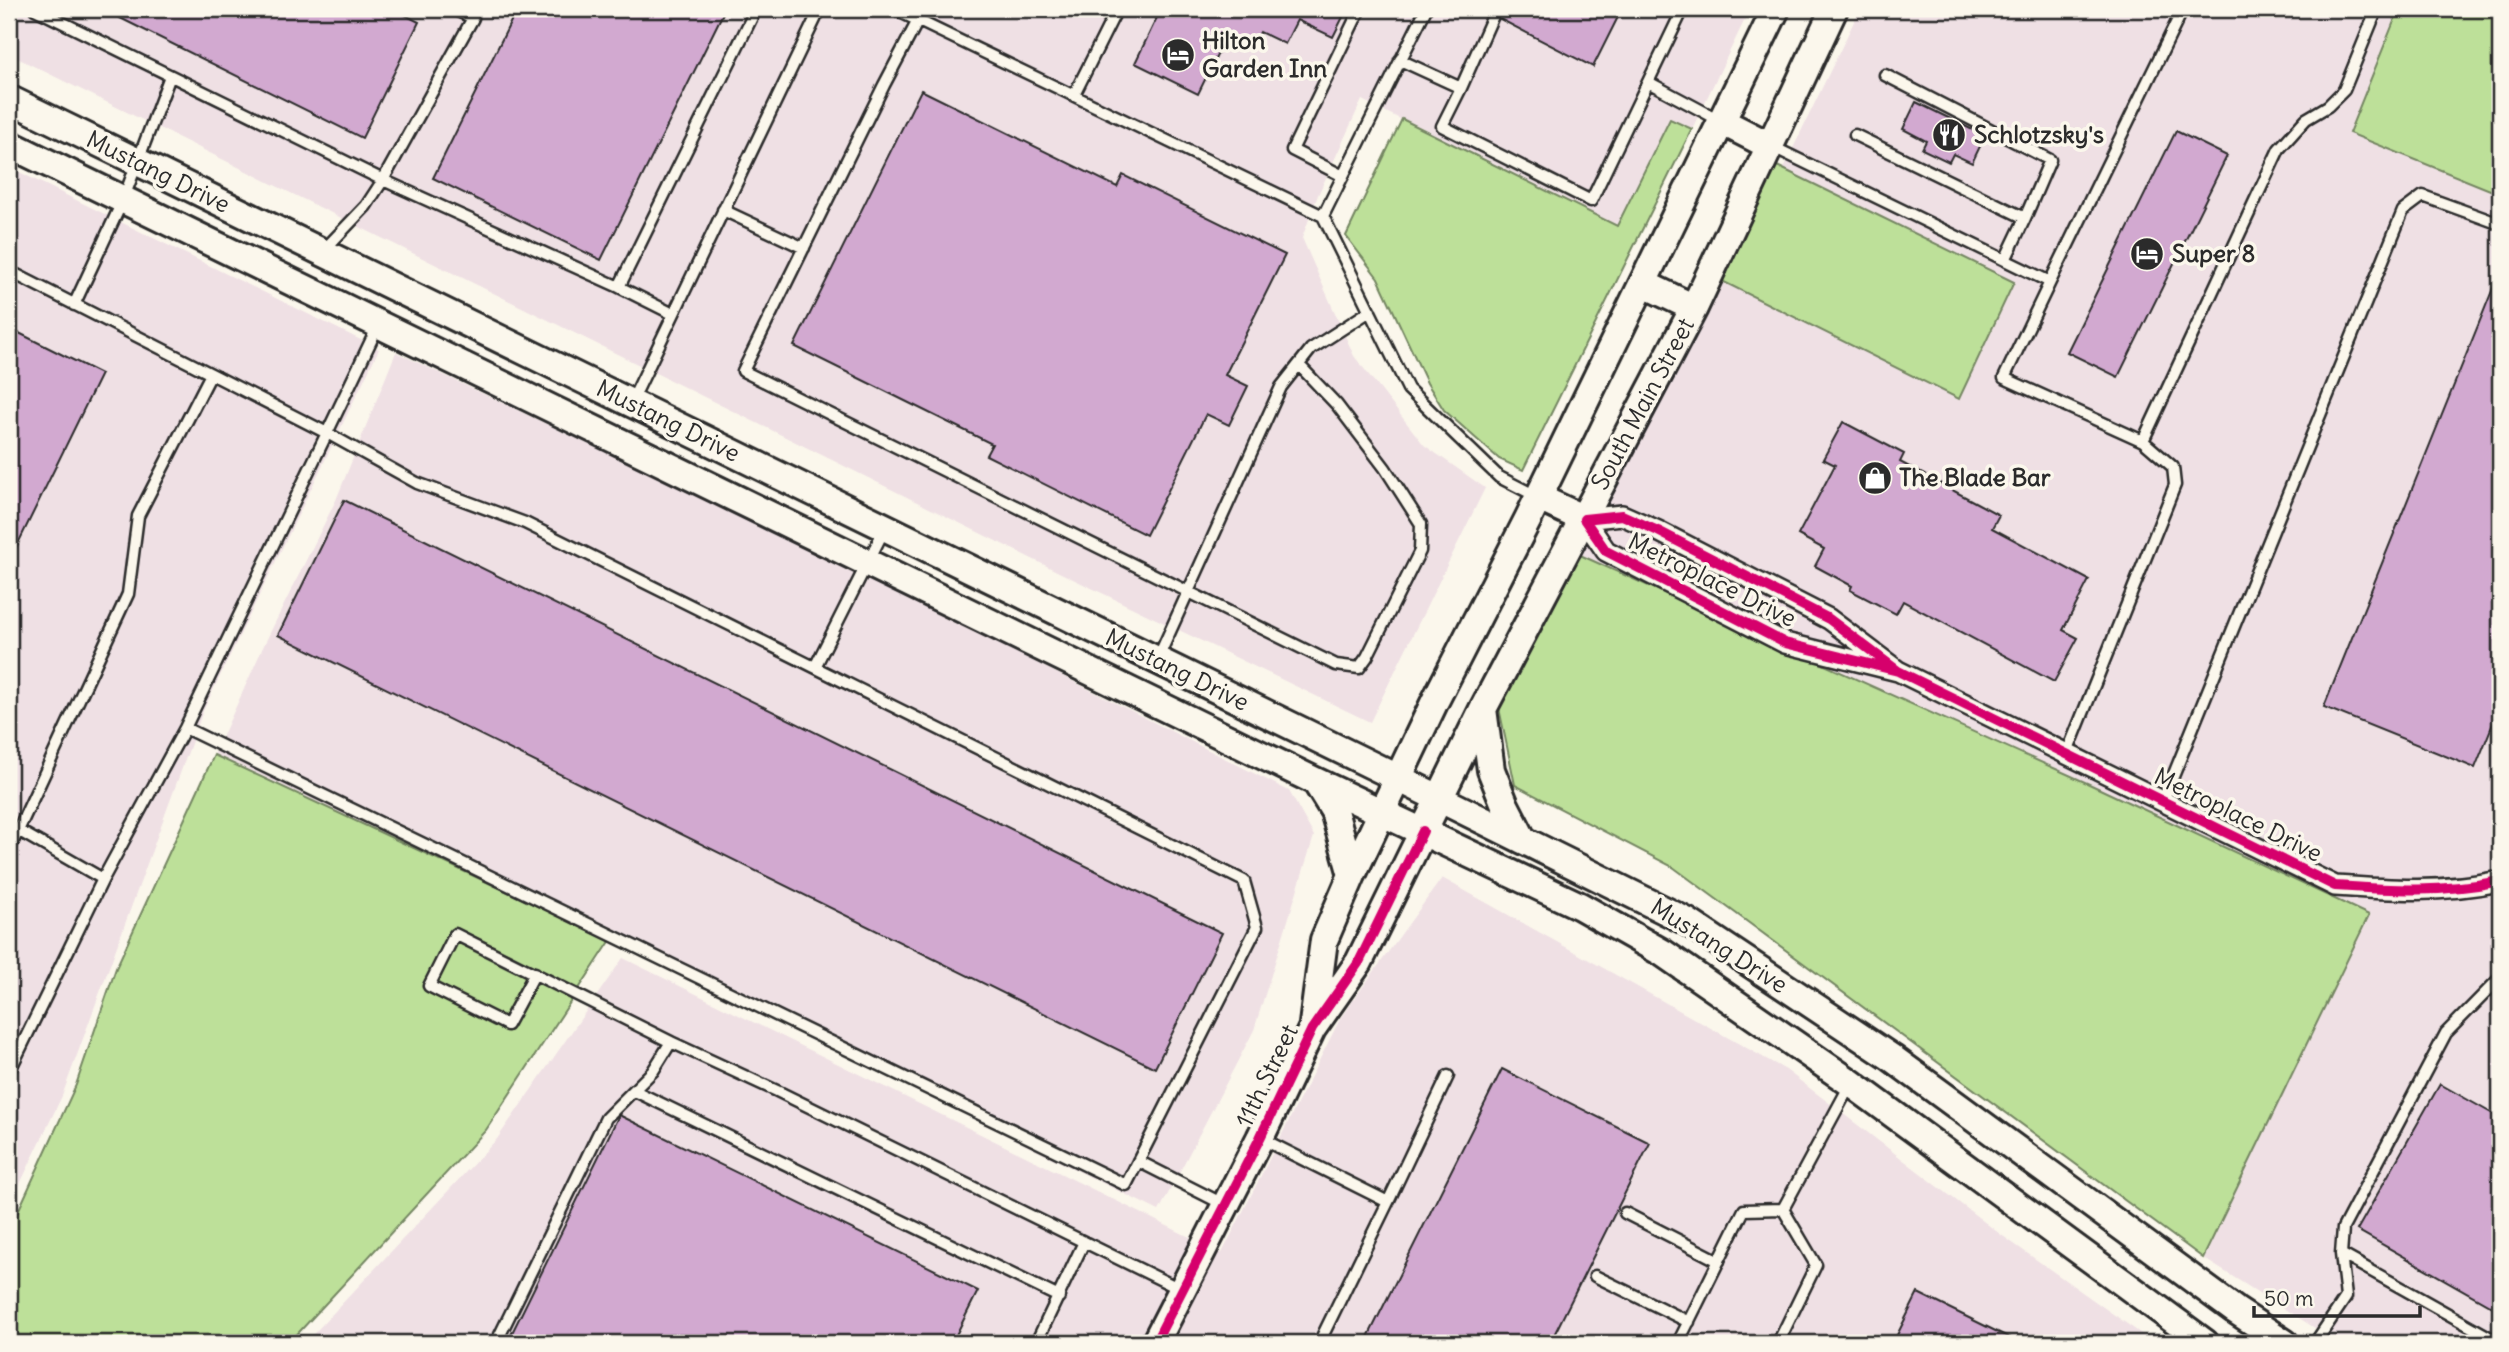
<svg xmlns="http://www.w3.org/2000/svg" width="2509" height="1352" font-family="Delius,sans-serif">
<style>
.built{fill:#efe0e4}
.green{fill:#bde099;stroke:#748662;stroke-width:2}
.building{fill:#d2a9d0;stroke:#2b2b2b;stroke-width:2}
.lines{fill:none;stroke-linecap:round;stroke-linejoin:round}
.lane-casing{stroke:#2b2b2b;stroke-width:15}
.street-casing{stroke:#2b2b2b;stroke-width:24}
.secondary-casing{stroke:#2b2b2b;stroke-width:32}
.lane{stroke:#fbf7ec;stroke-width:10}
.street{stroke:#fbf7ec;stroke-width:19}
.secondary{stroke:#fbf7ec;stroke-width:26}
.cycleway-casing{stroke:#fbf7ec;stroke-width:15}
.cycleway{stroke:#d6006c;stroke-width:10}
.labels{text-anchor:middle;stroke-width:7;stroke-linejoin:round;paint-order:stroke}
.poi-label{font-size:24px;font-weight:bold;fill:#2b2b2b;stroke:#fbf7ec;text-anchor:start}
.street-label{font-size:24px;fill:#2b2b2b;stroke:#fbf7ec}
</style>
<rect width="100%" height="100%" fill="#fbf7ec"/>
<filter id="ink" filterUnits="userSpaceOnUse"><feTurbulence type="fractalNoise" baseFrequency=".0143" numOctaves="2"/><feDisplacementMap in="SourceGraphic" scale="14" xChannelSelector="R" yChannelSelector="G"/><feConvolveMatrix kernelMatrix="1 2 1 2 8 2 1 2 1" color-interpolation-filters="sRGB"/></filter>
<g filter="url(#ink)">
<path class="built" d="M9,9H1750L1692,129L1670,119L1617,227L1362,100L1318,195L1302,238L1354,356L1424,445L1485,488L1370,722L1075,580L9,54Z
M1860,9H2399L2350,133L2500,194V1343H2339L2203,1258L2369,915L2087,783L1580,555L1623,474L1718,279L1959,399L2014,282L1783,169Z
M9,167L379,349L203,711L62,1096L9,1207Z
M396,352L903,595L1289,791L1314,836L1254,1030L1159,1211L612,940L214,755L264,645L336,500Z
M1442,878L1786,1070L2000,1234L2154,1343H305L497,1139L623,958L1222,1253L1341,1017Z"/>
<path class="green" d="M2399,9H2500V194L2349,133Z
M1402,119L1617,226L1670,119L1692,129L1523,470L1499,459L1444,410L1427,383L1378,278L1346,236Z
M1775,165L2014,282L1959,399L1718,279Z
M1580,555L2087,783L2369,915L2203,1258L1673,867L1515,785L1499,708Z
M214,755L611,940L486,1130L289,1343H9V1231L76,1085L116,968Z"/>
<path class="building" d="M102,9H393L419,22L362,138Z
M517,9H725L601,260L433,178Z
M1161,9H1326L1343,17L1333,37L1297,20L1285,44L1260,32L1253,47L1227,35L1198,94L1135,63Z
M1503,9H1622L1593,67L1500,19Z
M921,90L1117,187L1123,175L1285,255L1225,375L1248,386L1229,425L1206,414L1146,535L986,455L992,444L794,346Z
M1916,102L1985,136L1972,163L1953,154L1949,162L1922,149L1926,141L1903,129Z
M2176,131L2227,156L2118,377L2067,352Z
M2500,271V706L2475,768L2324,707Z
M9,328L101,374L9,562Z
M1843,422L1904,454L1900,462L1999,515L1992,528L2089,580L2063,630L2078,638L2054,682L1903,601L1896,614L1850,590L1852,586L1815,566L1824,549L1798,535L1835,465L1823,459Z
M344,500L1222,933L1155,1068L278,635Z
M1502,1069L1650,1143L1550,1343H1365Z
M2440,1084L2500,1118V1311L2357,1230Z
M619,1115L978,1291L952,1343H507Z
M1918,1293L2020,1343H1893Z"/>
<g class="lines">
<g class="lane-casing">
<path id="lane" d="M35,9L383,180L619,287L673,314
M894,9L1323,216L1408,389L1499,477L1538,497
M924,9L884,85L743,371L1336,665L1359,668L1367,657L1420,551L1421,524L1385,468L1337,405L1299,365
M1683,9L1648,82L1721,121
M1400,60L1461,88L1442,126L1591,201L1648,82
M1885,75L2050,160L2025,218
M1461,88L1496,9
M1074,95L1117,9
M1855,135L2025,218L2005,260
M1771,146L2050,282L2004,378L2143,441
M1343,176L1292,150L1360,9
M723,210L804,248
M1323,216L1426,9
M323,251L366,206L383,180L473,18L453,9
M9,271L327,433L378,326
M2050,282L2183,9
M619,287L756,9
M74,305L123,200L170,76
M631,403L820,9
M1158,658L1281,387L1311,349L1370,311
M815,667L885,528
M2067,753L2175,485L2173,467L2143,441L2279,149L2306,119L2328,106L2344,90L2377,9
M2163,801L2403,211L2423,196L2500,224
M9,825L103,879L185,728L327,433L417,483L525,523L1244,881L1257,927L1126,1185L185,728
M9,850L128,594L138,516L211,374
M535,973L507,1025L429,986L455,934L671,1042
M9,1072L103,879
M635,1091L1059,1297
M1260,1138L1388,1202L1448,1076
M1138,1161L1225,1205
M1625,1213L1719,1261
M2341,1254L2500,1343
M1595,1276L1689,1322
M1563,1341L1567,1343
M496,1343L606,1118L653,1071L671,1042L777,1091L1182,1290
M1036,1343L1084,1242
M1319,1343L1388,1202
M1678,1343L1744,1210L1783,1209L1850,1085
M1778,1343L1816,1265L1783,1209
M2315,1343L2346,1297L2341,1254L2343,1228L2446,1033L2500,978"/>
</g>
<g class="street-casing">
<path id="street" d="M1898,671L1785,643L1606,551L1584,519L1622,515L1658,531L1829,619L1898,671L2335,886C2394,890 2441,893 2500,881"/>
</g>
<g class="secondary-casing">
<path id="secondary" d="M9,99L1398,778L1688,922L1892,1058L2235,1310L2285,1343
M1721,121L1770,146
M9,144L1315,781L1580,906L1663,953L1851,1083L2205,1343
M1644,284L1694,308
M1539,498L1584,519
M1483,709L1491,770L1505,805L1523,840
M1316,782L1334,811L1352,875
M1313,1024L1324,940L1352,875L1436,699L1528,519L1776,9
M1155,1343L1260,1138L1312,1029L1359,962L1483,709L1694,308L1834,9"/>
</g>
<use href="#lane" class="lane"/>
<use href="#street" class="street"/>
<use href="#secondary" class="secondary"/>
<g class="cycleway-casing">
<path id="cycleway" d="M1898,671L1785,643L1606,551L1584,519L1622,515L1658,531L1829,619L1898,671L2335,886C2394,890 2441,893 2500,881
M1155,1343L1260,1138L1312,1029L1359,962L1423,831"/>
</g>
<use href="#cycleway" class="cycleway"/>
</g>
</g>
<defs>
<g id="hotel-disc" transform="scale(1.75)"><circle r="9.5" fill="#2b2b2b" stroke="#fbf7ec"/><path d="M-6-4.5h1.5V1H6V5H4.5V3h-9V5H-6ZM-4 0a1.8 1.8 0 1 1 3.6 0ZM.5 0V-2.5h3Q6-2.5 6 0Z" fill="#fff"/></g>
<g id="restaurant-disc" transform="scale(1.75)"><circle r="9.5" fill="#2b2b2b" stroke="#fbf7ec"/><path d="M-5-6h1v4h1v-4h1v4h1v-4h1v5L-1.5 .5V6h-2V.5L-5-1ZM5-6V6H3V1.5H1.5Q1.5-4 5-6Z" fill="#fff"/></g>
<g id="shop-disc" transform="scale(1.75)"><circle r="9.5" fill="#2b2b2b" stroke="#fbf7ec"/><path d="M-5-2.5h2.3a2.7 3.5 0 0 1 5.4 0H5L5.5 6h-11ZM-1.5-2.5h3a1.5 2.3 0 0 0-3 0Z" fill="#fff"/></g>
</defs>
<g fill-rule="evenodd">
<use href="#hotel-disc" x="1178" y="55"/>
<use href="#restaurant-disc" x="1949" y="135"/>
<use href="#hotel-disc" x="2147" y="254"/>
<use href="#shop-disc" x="1875" y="478"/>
</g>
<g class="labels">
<g class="poi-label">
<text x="1202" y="49">Hilton<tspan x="1202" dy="28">Garden Inn</tspan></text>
<text x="1974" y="143">Schlotzsky's</text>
<text x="2172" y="262">Super 8</text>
<text x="1899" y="486">The Blade Bar</text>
</g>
<g class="street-label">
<text transform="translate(158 172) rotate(26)" y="8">Mustang Drive</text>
<text transform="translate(1643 404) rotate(-62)" y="8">South Main Street</text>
<text transform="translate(668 421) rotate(26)" y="8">Mustang Drive</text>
<text transform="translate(1712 580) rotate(26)" y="8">Metroplace Drive</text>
<text transform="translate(1177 670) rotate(26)" y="8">Mustang Drive</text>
<text transform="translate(2238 815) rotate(26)" y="8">Metroplace Drive</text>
<text transform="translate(1719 946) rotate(32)" y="8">Mustang Drive</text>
<text transform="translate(1267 1076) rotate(-64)" y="8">11th Street</text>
</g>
</g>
<rect width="2509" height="1352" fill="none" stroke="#fbf7ec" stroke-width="35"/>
<rect x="18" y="18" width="2474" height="1317" fill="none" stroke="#2b2b2b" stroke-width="2.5" filter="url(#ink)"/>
<path d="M2254 1306v10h166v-10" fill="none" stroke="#2b2b2b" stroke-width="3.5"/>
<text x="2264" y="1306" font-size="21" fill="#2b2b2b" stroke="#fbf7ec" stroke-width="5" paint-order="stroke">50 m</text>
</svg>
